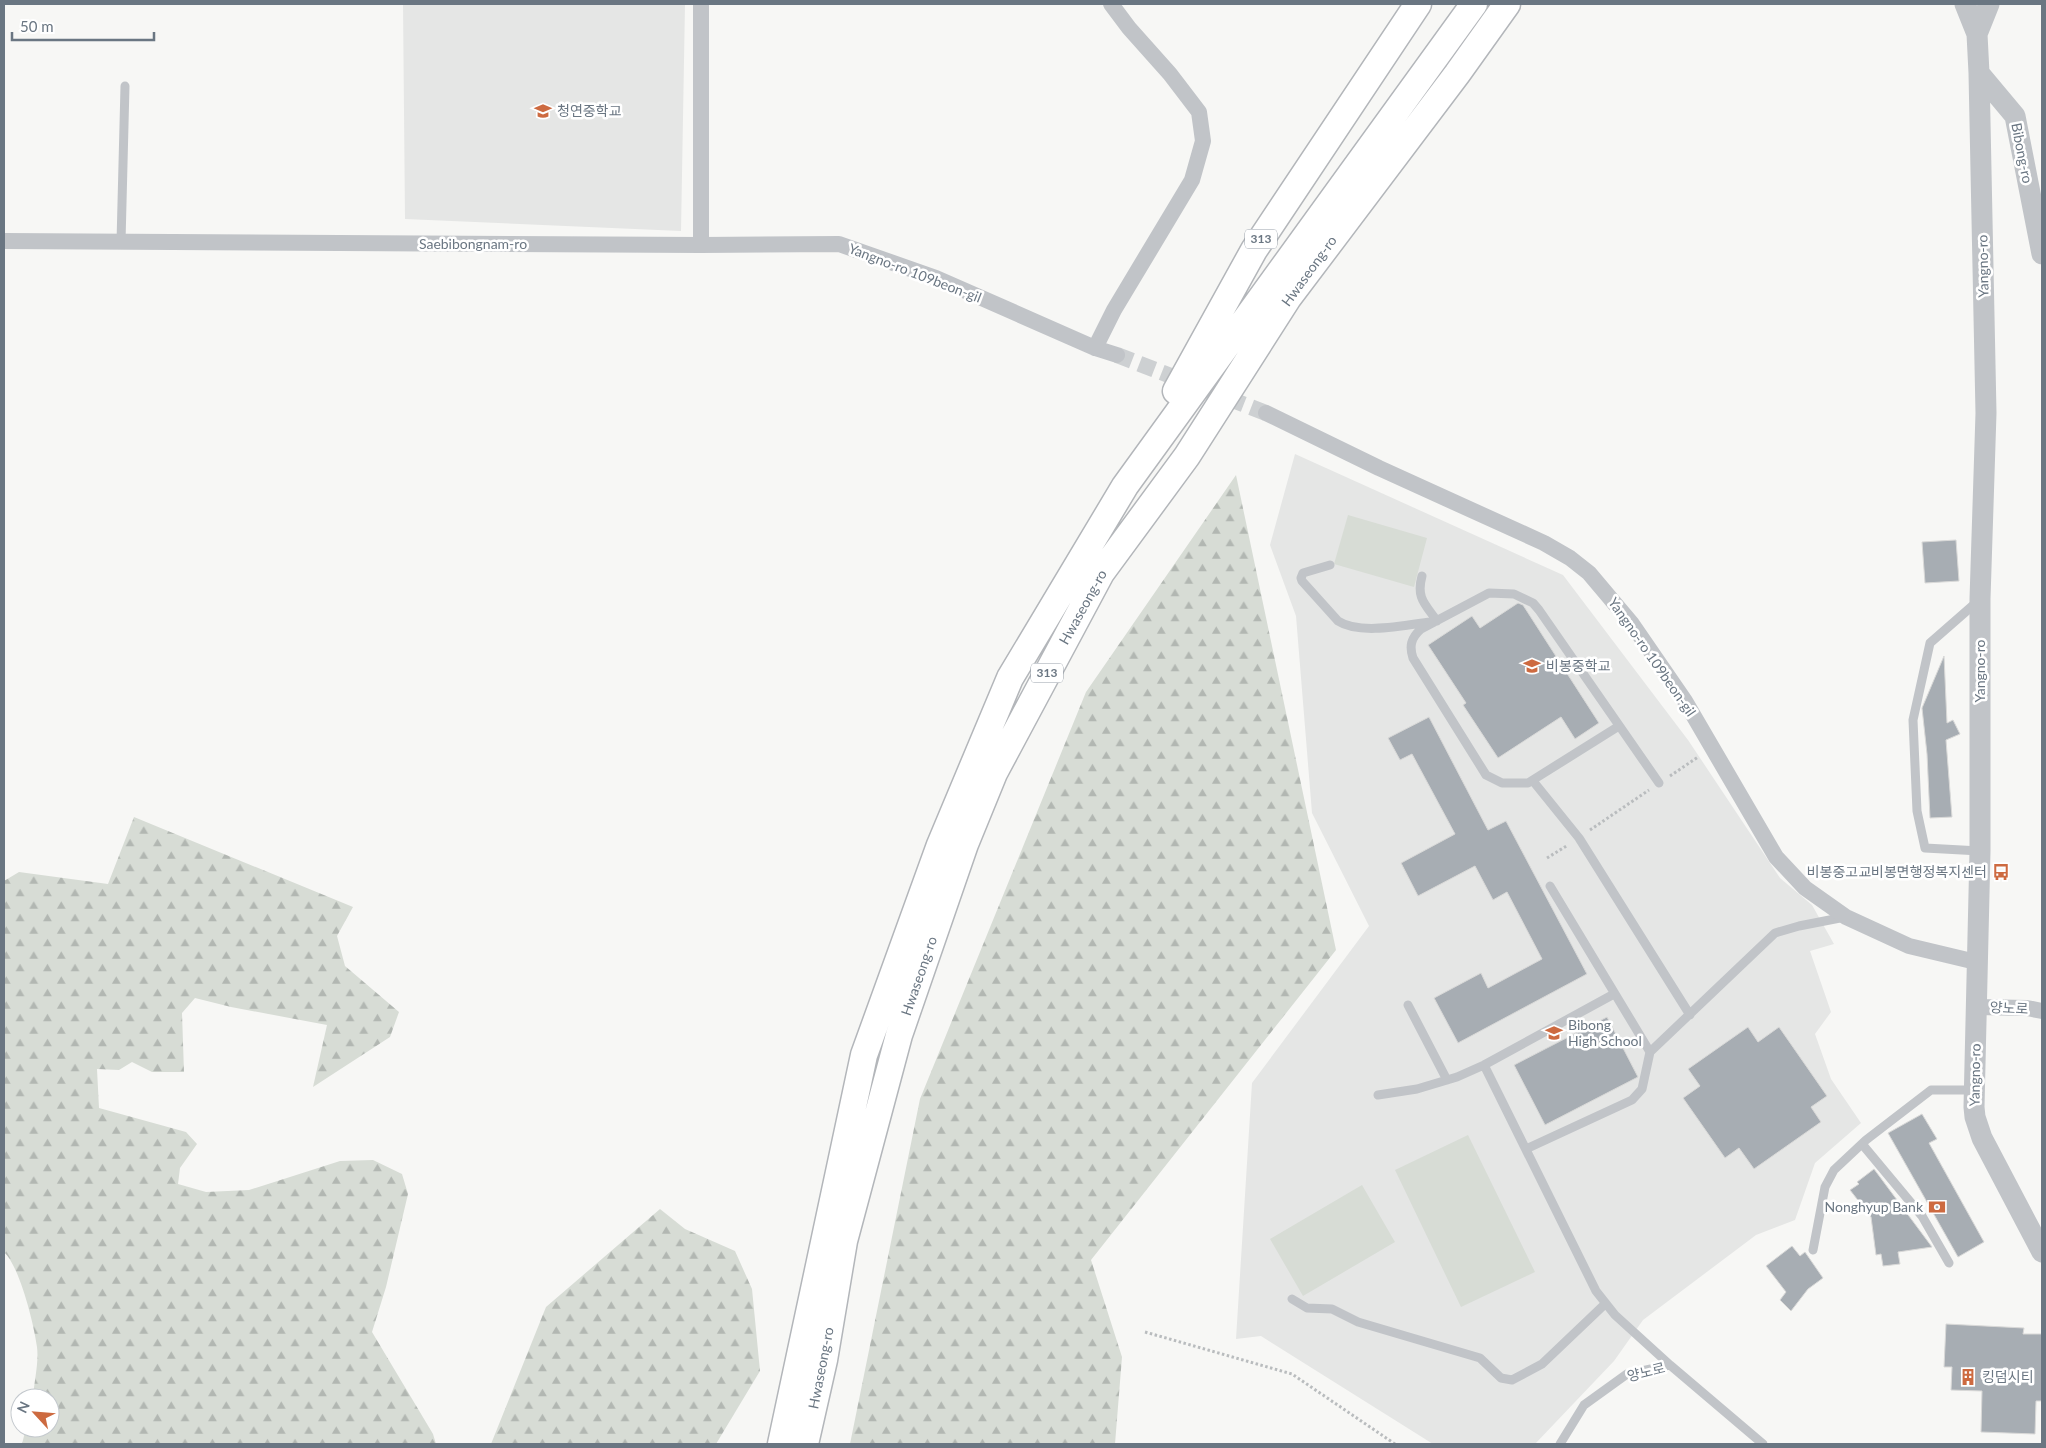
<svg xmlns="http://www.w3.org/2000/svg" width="2046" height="1448" font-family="Lato,'Noto Sans KR',sans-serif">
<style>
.built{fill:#e5e6e5}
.forest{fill:url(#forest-firs)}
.pitch{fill:#d7dcd5}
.building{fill:#a7adb3;stroke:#d9d9d8}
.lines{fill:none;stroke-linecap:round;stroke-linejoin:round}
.minor-tunnel{stroke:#cdd0d2;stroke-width:16;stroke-dasharray:16 8;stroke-linecap:butt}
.primary-casing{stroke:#b3b6ba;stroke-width:29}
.path{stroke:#b9bcbe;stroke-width:3;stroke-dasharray:2.5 2.5;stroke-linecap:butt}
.service{stroke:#c1c4c8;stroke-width:9}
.minor{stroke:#c1c4c8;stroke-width:16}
.tertiary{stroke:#c1c4c8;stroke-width:21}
.primary{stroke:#fff;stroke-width:26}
.labels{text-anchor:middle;stroke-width:5;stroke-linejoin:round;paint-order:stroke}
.shield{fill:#fff;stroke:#979fa8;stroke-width:1}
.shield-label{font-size:12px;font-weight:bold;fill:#6a7682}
.poi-label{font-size:14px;fill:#6a7682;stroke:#fff;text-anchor:start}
.street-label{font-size:14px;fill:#6a7682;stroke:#fff}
</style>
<defs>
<pattern id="forest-firs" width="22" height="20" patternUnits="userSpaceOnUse" patternTransform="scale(1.25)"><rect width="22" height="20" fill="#d7dcd5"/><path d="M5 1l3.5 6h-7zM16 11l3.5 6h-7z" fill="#b2b7b2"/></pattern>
</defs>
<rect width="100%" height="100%" fill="#f7f7f5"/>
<path class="built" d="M403,4H685L681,231L405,219Z
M1295,454L1563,575L1688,740L1780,878L1812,905L1834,944L1810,951L1831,1012L1815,1034L1831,1079L1861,1123L1815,1163L1795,1220L1756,1235L1643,1320L1614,1361L1535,1444H1433L1261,1336L1236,1339L1252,1083L1369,926L1312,813L1296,616L1270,545Z"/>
<path class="forest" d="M1236,475L1336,950L1091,1260L1122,1357L1115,1444H850L920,1099L1086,692Z
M134,817L353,907L337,936L345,966L399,1012L390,1037L313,1087L327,1025L231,1007L195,998L182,1013L184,1072H152L132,1062L119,1070L97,1069L99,1108L186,1132L197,1144L180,1168L178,1184L206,1192L249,1190L340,1161L373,1160L402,1174L408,1194L386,1287L372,1332L433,1434L436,1444H22L26,1428H50V1398H33C34,1382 39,1363 37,1347C34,1325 20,1267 4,1252V881L19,872L108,884Z
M660,1209L685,1229L735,1251L752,1289L760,1371L716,1444H491L546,1307Z"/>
<path class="pitch" d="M1348,515L1427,538L1414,587L1334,564Z
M1468,1135L1535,1272L1461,1307L1395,1170Z
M1362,1185L1395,1242L1303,1296L1270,1239Z"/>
<path class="building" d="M1956,540L1959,581L1925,583L1922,542Z
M1518,603L1523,605L1599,723L1575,739L1561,717L1498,758L1463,705L1466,703L1428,645L1472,616L1480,628Z
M1944,656L1947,723L1953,720L1960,734L1946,740L1952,817L1930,818L1927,754L1922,708Z
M1429,717L1488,830L1506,821L1587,974L1458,1043L1434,998L1481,973L1488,988L1542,959L1507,892L1493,900L1475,866L1418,896L1401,863L1455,834L1412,754L1400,760L1388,738Z
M1607,1017L1638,1077L1545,1125L1514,1065Z
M1748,1027L1758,1042L1779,1027L1827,1096L1811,1107L1821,1122L1754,1169L1739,1148L1725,1158L1683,1098L1700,1086L1688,1069Z
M1922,1114L1937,1139L1929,1143L1984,1242L1958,1257L1888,1133Z
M1874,1169L1932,1247L1898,1252L1900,1264L1883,1266L1881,1254L1876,1255L1871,1217L1850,1190L1859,1184L1857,1182Z
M1792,1246L1800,1256L1805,1252L1823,1278L1808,1289L1791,1311L1780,1300L1786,1292L1766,1266Z
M1946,1324L2024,1328L2023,1334H2042V1401H2036L2035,1434L1981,1432L1982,1391L1951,1390L1952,1367H1944Z"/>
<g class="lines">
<path class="minor-tunnel" d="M1117,355L1266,413"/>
<g class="primary-casing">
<path id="primary" d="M1176,391L1254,250L1418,4
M781,1444L864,1055L940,845L1010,678L1125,486L1474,4
M805,1444L824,1360L844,1241L899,1035L965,844L994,773L1101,573L1187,456L1288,298L1457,74L1507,4"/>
</g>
<path class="path" d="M1670,776L1698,757
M1590,830L1649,790
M1547,858L1568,845
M1145,1332L1292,1374L1395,1444"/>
<path class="service" d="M121,242L125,86
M1330,565L1303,573L1301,578L1302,581L1338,621C1361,636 1410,624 1437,621C1425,604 1416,598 1422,576
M1978,601L1930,643L1913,720L1917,811L1925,848L1980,851
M1619,726L1528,783H1502L1486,775L1413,658C1409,646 1411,638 1421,629L1489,593L1514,594L1533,603L1539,610L1659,783
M1533,781L1579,838L1690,1015
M1550,886L1650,1052
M1408,1005L1447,1080
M1484,1065L1596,1291L1615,1315L1670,1365
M1378,1095L1417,1089L1457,1077L1484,1065L1614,994
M1862,1144L1922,1216L1949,1263
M1526,1149L1632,1100L1642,1089L1650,1052L1775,933L1799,926L1845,917
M1813,1250L1825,1187L1834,1170L1866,1140L1931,1090H1974
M1292,1299L1307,1308L1332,1309L1358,1322L1480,1358L1501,1378L1512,1380L1542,1364L1605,1304
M1560,1444L1584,1405L1627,1374L1670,1365L1763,1444"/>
<path class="minor" d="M4,241L701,245V4
M701,245L839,244L936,278L1095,348L1117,355
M1095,348L1114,310L1192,180L1203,141L1199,112L1170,74L1129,28L1111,4
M1266,413L1379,468L1544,543L1570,558L1589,573L1632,624L1685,701L1776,857L1805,888L1846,917L1909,946L1976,962
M1976,1007L2027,1008L2042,1011"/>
<path class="tertiary" d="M1965,4L1977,34L1979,73L2015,116L2042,254
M1977,34L1989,4
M1979,73L1986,413L1980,599V851L1974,1107L1975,1117L1982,1138L2042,1252"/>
<use href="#primary" class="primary"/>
</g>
<defs>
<g id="school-bare" transform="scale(1.35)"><path d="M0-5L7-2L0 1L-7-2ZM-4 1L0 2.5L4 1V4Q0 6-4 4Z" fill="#cd6a40" stroke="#fff" stroke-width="2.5" paint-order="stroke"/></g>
<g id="bus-bare" transform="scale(1.35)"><path d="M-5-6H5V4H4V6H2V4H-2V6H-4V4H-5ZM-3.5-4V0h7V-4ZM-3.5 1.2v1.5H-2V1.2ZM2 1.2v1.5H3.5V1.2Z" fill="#cd6a40" stroke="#fff" stroke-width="2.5" paint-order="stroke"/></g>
<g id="bank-bare" transform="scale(1.35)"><path d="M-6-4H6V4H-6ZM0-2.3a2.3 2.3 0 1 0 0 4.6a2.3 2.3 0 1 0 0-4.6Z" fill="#cd6a40" stroke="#fff" stroke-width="2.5" paint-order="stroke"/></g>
<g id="building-bare" transform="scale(1.35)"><path d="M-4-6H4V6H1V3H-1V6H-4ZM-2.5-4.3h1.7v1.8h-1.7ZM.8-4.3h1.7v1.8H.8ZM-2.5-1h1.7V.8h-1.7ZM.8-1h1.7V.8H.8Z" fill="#cd6a40" stroke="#fff" stroke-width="2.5" paint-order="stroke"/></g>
</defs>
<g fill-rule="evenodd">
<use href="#school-bare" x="543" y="111"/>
<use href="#school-bare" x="1532" y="666"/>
<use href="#bus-bare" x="2001" y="872"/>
<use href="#school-bare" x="1554" y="1033"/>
<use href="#bank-bare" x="1937" y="1207"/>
<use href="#building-bare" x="1968" y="1377"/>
</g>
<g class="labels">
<g class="shield">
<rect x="1245" y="229.5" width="32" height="19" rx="4"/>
<rect x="1031" y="663.5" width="32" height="19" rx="4"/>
</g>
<g class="shield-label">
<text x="1261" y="243">313</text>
<text x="1047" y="677">313</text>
</g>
<g class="poi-label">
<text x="557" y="116">청연중학교</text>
<text x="1546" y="671">비봉중학교</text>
<text x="1987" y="877" text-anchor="end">비봉중고교비봉면행정복지센터</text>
<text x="1568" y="1030">Bibong<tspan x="1568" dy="16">High School</tspan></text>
<text x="1923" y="1212" text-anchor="end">Nonghyup Bank</text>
<text x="1982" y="1382">킹덤시티</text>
</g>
<g class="street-label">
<text transform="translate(2022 153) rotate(79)" y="5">Bibong-ro</text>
<text x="473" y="249">Saebibongnam-ro</text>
<text transform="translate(1983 266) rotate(-91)" y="5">Yangno-ro</text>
<text transform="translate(1309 271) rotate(-54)" y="5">Hwaseong-ro</text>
<text transform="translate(915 273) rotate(21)" y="5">Yangno-ro 109beon-gil</text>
<text transform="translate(1083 607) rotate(-61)" y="5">Hwaseong-ro</text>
<text transform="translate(1652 657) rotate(55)" y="5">Yangno-ro 109beon-gil</text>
<text transform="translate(1980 671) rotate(-90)" y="5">Yangno-ro</text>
<text transform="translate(919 976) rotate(-71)" y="5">Hwaseong-ro</text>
<text transform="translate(2009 1008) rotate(3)" y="5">양노로</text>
<text transform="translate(1975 1075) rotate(-89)" y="5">Yangno-ro</text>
<text transform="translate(821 1368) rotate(-79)" y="5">Hwaseong-ro</text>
<text transform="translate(1646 1372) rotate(-14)" y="5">양노로</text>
</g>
</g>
<rect width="2046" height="1448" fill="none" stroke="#6a7682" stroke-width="10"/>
<g transform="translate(35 1413) rotate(296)"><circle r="24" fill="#ffffff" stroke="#c3c8cd"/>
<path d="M0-4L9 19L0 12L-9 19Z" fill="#cd6a40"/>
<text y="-8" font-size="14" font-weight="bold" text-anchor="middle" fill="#6a7682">N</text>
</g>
<path d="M12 32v8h142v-8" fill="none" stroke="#6a7682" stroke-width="2.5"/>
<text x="20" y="32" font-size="15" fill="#6a7682" stroke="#ffffff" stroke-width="4" paint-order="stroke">50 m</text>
</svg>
